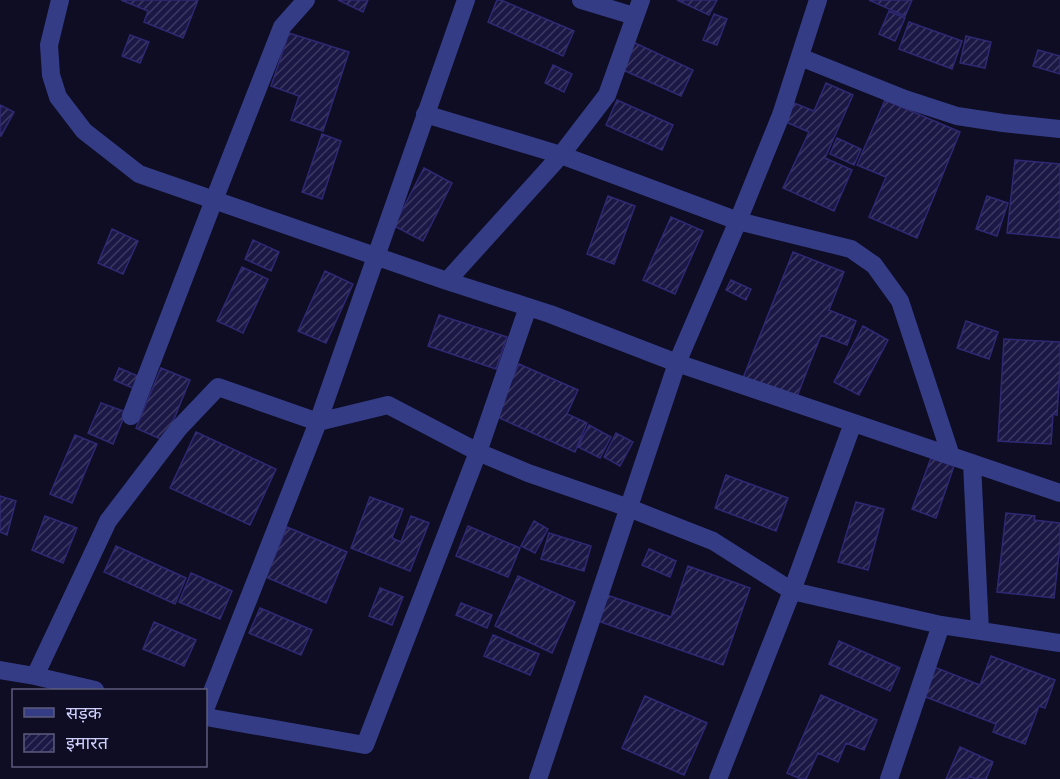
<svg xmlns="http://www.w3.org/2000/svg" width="1060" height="779" font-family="'Varela Round','Noto Sans Devanagari',sans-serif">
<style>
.building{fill:url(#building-hatch);stroke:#2f2973;stroke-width:1.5}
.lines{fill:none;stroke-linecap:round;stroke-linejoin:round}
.street{stroke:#353c86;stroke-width:18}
</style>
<defs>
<pattern id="building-hatch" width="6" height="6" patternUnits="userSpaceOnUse" patternTransform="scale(1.5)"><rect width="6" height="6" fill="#1c1846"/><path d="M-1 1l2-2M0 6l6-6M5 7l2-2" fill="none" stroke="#3c3962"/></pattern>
</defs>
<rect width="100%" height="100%" fill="#0e0d24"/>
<path class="building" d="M121,0H198L183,38L144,22L148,11Z
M338,0H368L363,12Z
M497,0H501L574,31L563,56L488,22Z
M677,0H717L709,15Z
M869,0H912L905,16Z
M889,11L905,18L895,41L879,34Z
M714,14L727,19L717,45L703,40Z
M909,22L962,41L952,69L899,49Z
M289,33L349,52L323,131L291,120L299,96L271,86Z
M130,35L149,42L140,63L122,56Z
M966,36L991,42L985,68L960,63Z
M633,42L693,70L681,96L621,69Z
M1038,50L1060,56V74L1033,66Z
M553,65L572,74L564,92L545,83Z
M826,83L853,95L825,158L852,170L834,211L783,188L809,132L786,122L794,103L814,111Z
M617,100L673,125L662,150L606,125Z
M885,100L960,132L917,238L869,217L886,177L857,165Z
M0,105L14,112L1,136H0Z
M322,134L341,141L322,199L302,192Z
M837,138L861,149L854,165L830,154Z
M1015,160L1060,164V238L1007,233Z
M424,168L452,183L423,241L394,226Z
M608,196L635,206L614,264L587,254Z
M987,196L1008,203L997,236L976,229Z
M671,217L703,231L675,294L643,280Z
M112,229L138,241L123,274L98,263Z
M253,240L279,252L271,271L245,259Z
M793,252L844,272L829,310L856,321L847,345L821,335L796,399L743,378Z
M242,267L268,279L243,333L217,321Z
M325,271L353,284L326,343L298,331Z
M731,280L751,289L746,300L726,290Z
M439,315L507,337L496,369L428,346Z
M966,321L998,332L989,359L957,348Z
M863,326L888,340L859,395L834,382Z
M1004,339L1060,342V369L1057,415L1053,414L1051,444L998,441Z
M519,364L578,390L567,414L587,423L575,452L495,416Z
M119,368L140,377L135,389L114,380Z
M161,368L190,380L165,441L136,428Z
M101,403L126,412L113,444L88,433Z
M589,425L611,437L600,458L578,447Z
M196,432L276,469L250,525L170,488Z
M616,433L633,442L620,466L604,457Z
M75,435L97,444L72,503L50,494Z
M931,458L954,466L936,518L912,509Z
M726,475L788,498L776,531L715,508Z
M0,496L16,501L7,535L0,532Z
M370,497L403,509L392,538L401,542L411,516L429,523L410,571L351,548Z
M856,502L884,509L868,570L838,562Z
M1006,513L1035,516L1034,520L1060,523V545L1054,598L997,592Z
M45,516L77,528L63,563L32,550Z
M534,521L548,529L535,553L521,546Z
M468,526L520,548L508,577L456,556Z
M287,527L347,552L326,603L266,577Z
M549,533L591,546L584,571L541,559Z
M116,546L186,578L175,604L104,572Z
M649,549L676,561L670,577L642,565Z
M688,566L750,588L723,665L598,621L607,595L671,617Z
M191,573L232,591L220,619L179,602Z
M518,576L575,602L552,653L495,626Z
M380,588L403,597L392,625L369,616Z
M461,603L492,615L487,628L456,615Z
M260,608L312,630L301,655L249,633Z
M154,622L196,640L184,666L143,649Z
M493,635L539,654L530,675L484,656Z
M839,641L900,668L890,691L829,664Z
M991,656L1055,680L1045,708L1039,706L1025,744L993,732L996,724L918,694L929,665L980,685Z
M821,695L877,720L864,750L846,743L838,762L818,753L806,779H801L787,773Z
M645,696L707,723L684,775L622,748Z
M960,747L993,762L986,779H976L969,776L968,779H946Z"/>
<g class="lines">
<path class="street" d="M60,0L49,45L51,75L58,97L84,131L139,174L447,281L550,314L677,363L538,779
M581,0L634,16
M818,0L781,115L738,221L677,363L1060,493
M800,57L905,99L957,116L1003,123L1060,129
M425,114L561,155L738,221L851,249L874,265L900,301L951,456
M447,281L561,155L607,95L641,0
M131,416L214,200L282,27L306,0
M972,463L980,631
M0,670L35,676L108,521L179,428L218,387L318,422L388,405L478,452L528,473L629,508L713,541L792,591L941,625L1060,643
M35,676L95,690
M206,707L318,422L466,0
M206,717L365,745L478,452L528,307
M718,779L792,591L853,423
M889,779L941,625"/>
</g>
<rect x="12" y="689" width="195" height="78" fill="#0e0d24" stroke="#5c5b7c" stroke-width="1.5"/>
<rect x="24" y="708" width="30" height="9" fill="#353c86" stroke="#5c5b7c" stroke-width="1.5"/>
<text x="66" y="719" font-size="18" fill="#d0d0ff">सड़क</text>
<rect x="24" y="734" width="30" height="18" fill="url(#building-hatch)" stroke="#5c5b7c" stroke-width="1.5"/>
<text x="66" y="749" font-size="18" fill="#d0d0ff">इमारत</text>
</svg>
